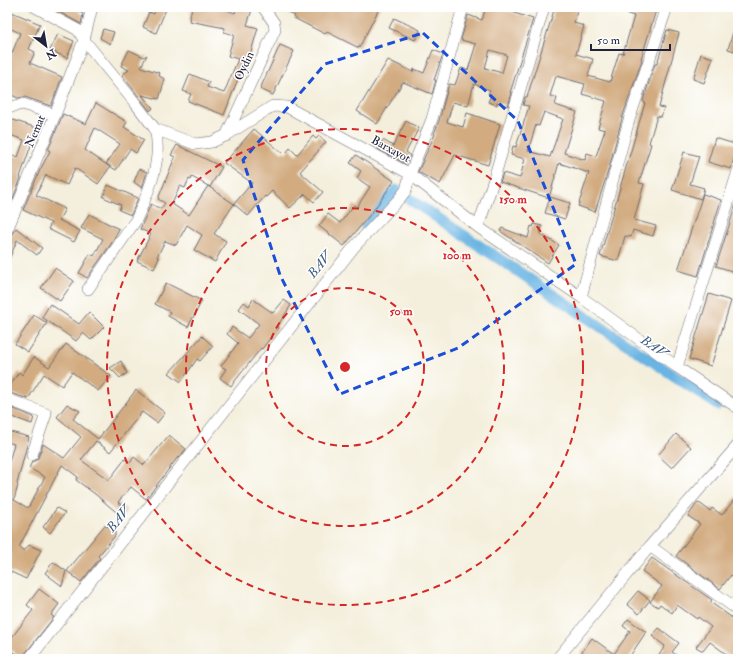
<svg xmlns="http://www.w3.org/2000/svg" width="745" height="666" font-family="'IM FELL Double Pica',serif">
<style>
.lines{fill:none;stroke-linecap:round;stroke-linejoin:round}
.canal{stroke:#69b4e2;stroke-width:11}
.building{fill:#d2ab80;fill-rule:evenodd}
.minor-casing{stroke:#6c6a73;stroke-width:12}
.minor{stroke:#fff;stroke-width:11}
.marked{fill:none;stroke:#1d4ed8;stroke-width:3;stroke-dasharray:8 5;stroke-linejoin:round}
.ring{fill:none;stroke:#d62828;stroke-width:2;stroke-dasharray:7 5}
.labels{text-anchor:middle;stroke-width:3;stroke-linejoin:round;paint-order:stroke}
.street-label{font-size:12px;fill:#22223b;stroke:#fff}
.water-label{font-size:13px;font-style:italic;fill:#3e5c7e;stroke:#fff}
.centre{fill:#d62828;stroke:#fff;stroke-width:2}
.ring-label{font-size:12px;text-anchor:middle;font-weight:bold;fill:#d62828;stroke:#fff;stroke-width:3;stroke-linejoin:round;paint-order:stroke}
</style>
<rect width="100%" height="100%" fill="#fff"/>
<filter id="ink" filterUnits="userSpaceOnUse"><feTurbulence type="fractalNoise" baseFrequency=".025" numOctaves="2"/><feDisplacementMap in="SourceGraphic" scale="8" xChannelSelector="R" yChannelSelector="G"/><feConvolveMatrix kernelMatrix="1 2 1 2 8 2 1 2 1" color-interpolation-filters="sRGB"/></filter>
<filter id="wash" filterUnits="userSpaceOnUse"><feTurbulence type="fractalNoise" baseFrequency=".012" numOctaves="4" result="noise"/><feDisplacementMap in="SourceGraphic" scale="16" xChannelSelector="R" yChannelSelector="G"/><feGaussianBlur stdDeviation="0.9" result="paint"/><feColorMatrix in="noise" values="0 0 0 0 0 0 0 0 0 0 0 0 0 0 0 0 0 1.4 0 .05"/><feComposite in="paint" operator="in"/></filter>
<g filter="url(#wash)">
<rect width="100%" height="100%" fill="#f4efdc"/>
<g class="lines">
<path class="canal" d="M366,228L396,190L718,405"/>
</g>
<g id="blocks">
<path class="building" d="M50,7H71L83,14L81,24Z
M156,7H167L156,33L143,27L149,12L154,14Z
M192,7H219L235,13L237,7H253L247,25L258,28L248,62L245,61L224,115L188,101L191,94L183,91L190,74L209,82L207,87L224,93L238,59L228,56L234,35L224,32L225,28L189,21Z
M278,7H380L359,48L327,32L325,34L294,18L295,16Z
M486,7H503L502,9L533,19L510,93H512L508,106L497,102V105L488,102L491,95L488,94L490,90L474,84L468,106L453,102L447,122L463,127L467,113L500,124L488,165L455,155L440,184L418,172L435,134H434L439,121L449,84L455,85L461,68L468,70L476,44L461,40L468,15L482,20ZM490,50L507,55L502,73L485,68Z
M555,7H578L574,23L584,26L576,54L593,59L588,76L610,82L619,53L623,54L634,16L613,9V7H657L641,59L642,60L622,118L609,168L595,212L578,206L589,173L559,163L549,198L500,182L503,173L520,178L525,159L511,155L513,146L516,147L529,106L523,105L525,97H527ZM556,76L585,84L582,94L606,101L598,128L605,130L596,156L587,153L585,160L564,153L577,112L555,105L557,98L550,96ZM544,112L563,119L550,157L528,151L536,125L539,126Z
M7,10L40,24L29,49L35,52L30,63L62,77L51,106L25,97L18,98L7,93V66L20,33L7,27Z
M394,18L420,30L415,40L389,28Z
M736,22L738,23V52L728,49Z
M103,29L114,32L110,44L100,38Z
M667,30L679,33L659,107L664,108L661,117L657,116L649,143L651,144L639,183L644,184L634,220L656,226L653,236L633,230L631,237L625,236L618,261L600,256L645,103L643,101L655,64H657Z
M58,34L74,41L67,58L50,50Z
M280,45L294,51L273,95L260,89Z
M129,50L144,57L147,55L141,67L160,73L159,76L165,79L159,99L142,95L153,108L150,111L122,75L129,70L121,66Z
M433,50L443,54L434,80H436L432,94L403,82L377,124L357,111L388,60L413,72L414,69L424,73Z
M701,54L713,58L704,83L693,79Z
M96,103L127,122L124,127L144,140L136,153L130,149L116,170L106,164L120,144L95,128L85,150L110,167L98,184L75,168L67,185L46,175L36,195L65,209L59,220L80,231L74,242L48,229L51,223L23,210L40,170L50,151L48,150L63,114L86,124Z
M10,119L37,128L20,177L21,178L12,201L7,199V153L18,157L24,140L7,134V128Z
M406,121L419,128L406,152L410,155L406,164L378,149L383,140L393,146Z
M254,129L282,153L284,151L286,153L290,148L297,155L313,136L316,139L319,136L326,142L300,172L323,192L314,202L305,194L290,208L272,191L266,197L265,196L248,216L234,204L252,183L224,163Z
M715,138L738,145L731,169L708,162Z
M177,145L222,167L210,187L192,177L191,180L189,179L185,188L180,186L172,204L189,215L208,186L234,204L214,234L226,241L215,262L194,250L202,235L187,225L176,245L165,241L157,257L159,258L154,269L137,261L151,234L140,229L151,204L161,209L165,203L158,199L175,157L171,155Z
M684,152L699,156L690,184L704,188L701,199L672,190Z
M356,155L394,181L373,211L344,246L319,226L328,214L340,223L354,205L357,207L370,187L357,178L361,171L350,163Z
M139,169L147,172L142,188L134,182Z
M108,185L138,198L131,215L119,210L121,205L103,197Z
M703,194L721,200L698,276L678,270Z
M550,197L570,203L565,219L545,213Z
M736,204L738,205V273L716,266Z
M89,214L119,229L111,244L87,278L79,273L90,254L94,256L103,239L81,228Z
M534,224L542,226L540,234L559,245L548,263L500,231L502,228L528,238L531,226L533,227Z
M16,228L42,248L37,255L17,240L7,265V241Z
M55,268L74,281L60,301L41,288Z
M166,283L202,301L188,327L168,316L170,312L155,304Z
M709,294L731,301L711,366L689,359Z
M253,299L273,313L284,300L291,305L277,327L278,328L262,349L261,348L231,386L220,378L226,369L221,366L238,343L227,334L232,327L248,338L259,324L239,309L244,302L249,306Z
M50,304L79,324L89,312L104,327L91,340L83,333L76,341L42,317Z
M34,315L47,323L28,352L15,344Z
M202,336L213,346L200,361L197,359L181,382L169,373Z
M66,344L111,376L98,391L72,372L62,386L44,374L28,399L7,392V386L9,387L19,372L22,375L34,357L49,367Z
M121,361L127,373L120,378L110,368Z
M136,390L165,413L157,423L142,412L110,452L96,441L81,460L109,480L125,459L130,463L134,457L144,465L169,435L186,449L179,458L178,457L146,499L131,487L118,502L127,510L122,517L95,494L76,480L78,477L62,465L19,547L24,551L29,545L41,550L26,579L7,570V470L14,444L7,442V431L29,437L17,484L18,485L14,500L28,508L45,477L29,468L32,462L36,460L38,458L43,444L64,458L81,437L57,417L67,404L80,411L73,419L98,439Z
M7,406L34,417L32,424L7,415Z
M676,434L691,447L672,468L658,455Z
M738,495V581L731,575L720,589L676,556L700,524L688,516L698,502L710,511L712,508L722,515Z
M57,508L65,513L50,533L43,527Z
M104,526H108L115,532V536L98,556L100,558L81,582L67,571Z
M652,558L712,600L710,602L738,622V656L736,659H733L710,642L703,651L696,647L711,627L698,617L697,619L677,605L672,613L660,604L658,607L650,602L662,586L642,571Z
M53,562L66,571L62,586L45,573Z
M39,589L59,604L51,615L54,617L24,655L22,658L7,647V633L12,637L33,610L27,605Z
M638,591L650,600L639,614L627,604Z
M628,619L646,632L628,659H577L592,638L614,654L630,631L623,626Z
M659,628L679,643L672,652L682,659H665L659,655L665,646L652,636Z"/>
</g>
</g>
<g filter="url(#ink)">
<use href="#blocks" fill-opacity="0" stroke="#6c6a73" stroke-width="1"/>
<g class="lines">
<g class="minor-casing">
<path id="minor" d="M35,7L78,30L84,40L136,104L155,129L195,144L212,142L225,136L273,106L287,107L410,174L478,227L581,297L677,367L738,408
M7,108L23,104L55,115
M226,136L275,30L274,23L263,7
M478,227L493,182L544,7
M7,230L55,115L84,40L92,7
M88,289L136,220C149,191 163,160 155,129
M581,297L629,120L667,7
M677,367L738,171
M7,399L46,414L32,455
M650,546L738,610
M29,659L354,247L399,199L406,190L410,174L432,119L463,7
M557,659L650,546L738,445"/>
</g>
<use href="#minor" class="minor"/>
</g>
</g>
<path class="marked" d="M423,33L518,121L576,264L458,348L340,394L280,275L243,160L325,64Z"/>
<g class="ring">
<circle cx="345" cy="367" r="79"/>
<circle cx="345" cy="367" r="159"/>
<circle cx="345" cy="367" r="238"/>
</g>
<g class="labels">
<g class="street-label">
<text transform="translate(244 66) rotate(-65)" y="4">Oydin</text>
<text transform="translate(35 131) rotate(-67)" y="4">Nemat</text>
<text transform="translate(391 149) rotate(29)" y="4">Barxayot</text>
</g>
<g class="water-label">
<text transform="translate(319 264) rotate(-52)" y="5">BAV</text>
<text transform="translate(655 346) rotate(34)" y="5">BAV</text>
<text transform="translate(118 518) rotate(-52)" y="5">BAV</text>
</g>
</g>
<circle cx="345" cy="367" r="6" class="centre"/>
<g class="ring-label">
<text x="513" y="203">150 m</text>
<text x="457" y="259">100 m</text>
<text x="401" y="315">50 m</text>
</g>
<rect width="745" height="666" fill="none" stroke="#fff" stroke-width="24"/>
<g transform="translate(46 46) rotate(149)" stroke="#ffffff" stroke-width="3" paint-order="stroke">
<path d="M0-3L7 15L0 10L-7 15Z" fill="#22223b"/>
<text y="-6" font-size="11" font-weight="bold" text-anchor="middle" fill="#22223b">N</text>
</g>
<path d="M591 44v6h79v-6" fill="none" stroke="#22223b" stroke-width="2"/>
<text x="597" y="44" font-size="12" fill="#22223b" stroke="#ffffff" stroke-width="3" paint-order="stroke">50 m</text>
</svg>
